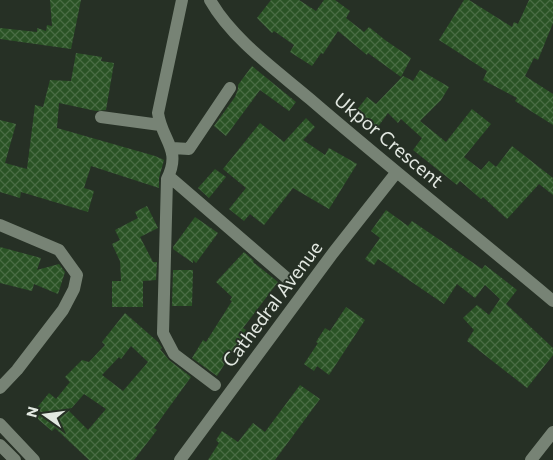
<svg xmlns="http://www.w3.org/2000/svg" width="553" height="460" font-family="Commissioner,sans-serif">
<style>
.building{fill:url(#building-cross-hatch);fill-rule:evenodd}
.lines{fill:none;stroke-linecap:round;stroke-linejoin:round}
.minor{stroke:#778375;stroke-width:12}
.labels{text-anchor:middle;stroke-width:4;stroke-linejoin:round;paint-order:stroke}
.street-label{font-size:19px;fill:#e2e8e1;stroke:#263025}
</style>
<defs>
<pattern id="building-cross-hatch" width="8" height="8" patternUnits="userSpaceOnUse" patternTransform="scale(1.25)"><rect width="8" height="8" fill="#2a5325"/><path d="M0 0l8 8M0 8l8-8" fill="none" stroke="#496c44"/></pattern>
</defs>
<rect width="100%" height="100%" fill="#263025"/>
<path class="building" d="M50,0H81L71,49L0,39V28L37,32V28L46,31L47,25L52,26Z
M271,0H299L316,11L324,0H335L350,11L346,18L364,32L369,27L385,40L411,58L401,77L368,53L367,55L338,31L323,54L321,53L312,66L290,52L294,45L274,31L272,33L257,18Z
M464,0H469L512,27L514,22L518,24L529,0H553V23L538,60L534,58L525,76L553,94V125L515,101L517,98L483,80L487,71L439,40Z
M76,53L102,57L101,61L114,63L106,110L96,111L59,103L57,128L155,156L164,160L159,178V188L91,166L84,188L94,191L88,212L21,192L20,198L0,192V120L16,124L5,163L27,169L35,105L43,107L50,80L71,81Z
M252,66L296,102L289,111L260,90L226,136L214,126L235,97L238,89V85Z
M420,70L449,87L441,100L420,121L446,142L472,109L491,124L464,157L481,170L489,161L496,167L512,146L553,178V195L539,184L507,219L483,197L481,199L460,181L457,185L413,150L422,138L401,119L398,123L388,113L377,128L356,111L367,97L376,104L403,76L413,81Z
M306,118L315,127L303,140L325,155L329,148L357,164L329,209L293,188L264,225L250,214L244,221L229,209L246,188L223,169L260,123L284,142Z
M215,169L226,177L209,198L198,188Z
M147,206L158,228L140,237L153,262H157L156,280L143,281V307H112V281H121L120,261L112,244L120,240L115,230L138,218L135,212Z
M386,210L408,226L412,221L482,269L485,265L517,290L506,304L553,348V355L527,388L467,341L474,330L463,318L477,305L489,315L500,299L485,285L475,298L457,284L444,304L378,259L374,265L365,259L380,238L371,231Z
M195,217L218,233L196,263L193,260V263L173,249V247Z
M0,247L41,258L37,270L59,264L65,272L58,294L34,284L32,291L0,283Z
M244,252L254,261L253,262L278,282L243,328L246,330L217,376L192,358L203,340L206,342L232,301L230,300L232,297L216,282Z
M173,270H193L192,306H172Z
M346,307L365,320L329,375L317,366L314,371L304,364L318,343L316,342L325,328L330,331Z
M125,313L158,342L162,348L160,349L169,360L191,377L154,428L157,430L134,460H89L55,428L52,431L32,414L49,393L56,399L70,382L65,377L82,360L89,362L105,345L102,342ZM131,346L148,362L123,391L102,375L119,357L121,359ZM84,394L106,409L88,430L69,411Z
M300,385L320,399L275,460H208L219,443L216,440L222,431L238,442L253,423L265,432Z"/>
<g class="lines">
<path class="minor" d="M182,0L158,113C162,141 182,149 167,179L163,333L174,354L215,385
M210,0C232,39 276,70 310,99C390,168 472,233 553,301
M101,117L160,125
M172,148L189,149L230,88
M167,179H172L289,280
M0,225L59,250L77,275L74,289L63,310L17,370L0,388
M0,424L34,460
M0,445L15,460
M180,460L333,253L396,173
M531,460L553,432"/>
</g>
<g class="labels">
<g class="street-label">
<text transform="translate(389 140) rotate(40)" y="7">Ukpor Crescent</text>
<text transform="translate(272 304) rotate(-53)" y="7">Cathedral Avenue</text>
</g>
</g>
<g transform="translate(45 415) rotate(284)" stroke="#263025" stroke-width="4" paint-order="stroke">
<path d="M0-4L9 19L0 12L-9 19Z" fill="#e2e8e1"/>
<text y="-8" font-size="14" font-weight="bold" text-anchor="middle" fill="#e2e8e1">N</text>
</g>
</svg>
